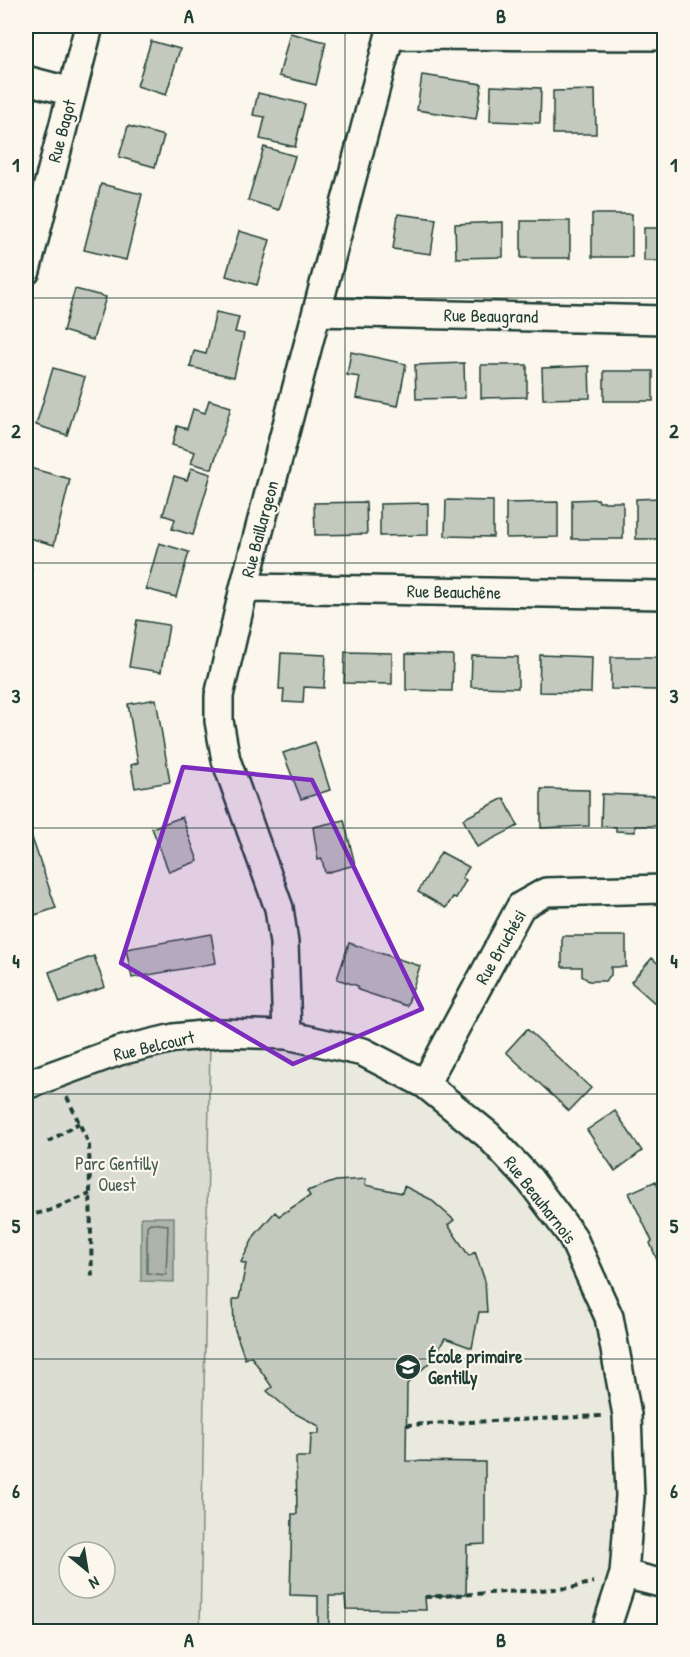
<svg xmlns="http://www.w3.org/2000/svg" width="690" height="1657" font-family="'Patrick Hand',sans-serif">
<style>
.built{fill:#eae9de}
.green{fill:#dbdcd1;stroke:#7d8c82;stroke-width:1.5;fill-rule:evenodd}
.water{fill:#adb4aa;stroke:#74847b;stroke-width:1.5}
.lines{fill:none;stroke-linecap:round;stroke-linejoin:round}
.shore{stroke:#586d63;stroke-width:1.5}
.building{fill:#c4c9be;stroke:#1f3d34;stroke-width:1.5}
.minor-casing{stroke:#1f3d34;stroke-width:32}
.path{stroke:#1f3d34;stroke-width:4;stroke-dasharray:6 4.5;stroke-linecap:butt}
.minor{stroke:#fbf7ec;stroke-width:27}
.marked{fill:#7b2cbf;fill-opacity:0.2;stroke:#7b2cbf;stroke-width:4.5;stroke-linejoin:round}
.grid{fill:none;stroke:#1f3d34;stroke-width:1.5;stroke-opacity:0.55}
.labels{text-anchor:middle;stroke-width:4.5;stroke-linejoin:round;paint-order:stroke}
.street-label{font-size:18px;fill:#1f3d34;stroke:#fbf7ec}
.park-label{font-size:18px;fill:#455d53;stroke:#fbf7ec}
.poi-label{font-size:18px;font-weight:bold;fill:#1f3d34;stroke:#fbf7ec;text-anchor:start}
.neatline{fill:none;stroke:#1f3d34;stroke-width:2}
.grid-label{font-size:20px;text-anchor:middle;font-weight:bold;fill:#1f3d34}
</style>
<rect width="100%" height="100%" fill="#fbf7ec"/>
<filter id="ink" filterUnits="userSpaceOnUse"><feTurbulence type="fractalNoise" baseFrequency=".0167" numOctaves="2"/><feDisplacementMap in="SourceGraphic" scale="12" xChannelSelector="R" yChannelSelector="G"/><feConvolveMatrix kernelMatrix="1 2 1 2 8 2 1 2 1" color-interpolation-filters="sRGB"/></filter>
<g filter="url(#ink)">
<path class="built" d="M210,1039L362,1056L484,1138L567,1237L604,1318L624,1496L610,1588L595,1631L200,1632Z"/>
<path class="green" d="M210,1039L200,1631H26V1094L62,1079ZM69,1552H105V1588H69Z"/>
<path class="water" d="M141,1217H174V1282L141,1281Z"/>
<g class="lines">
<path class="shore" d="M150,1223L168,1225L166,1275L147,1273V1226Z"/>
</g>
<path class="building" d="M290,33L326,42L316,85L279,76Z
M151,41L180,49L166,95L137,86Z
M422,75L482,84L476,119L417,110Z
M491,86L541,88L540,123L490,121Z
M595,90L596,134H553V91Z
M258,93L305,104L295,147L260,139L265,117L253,115Z
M128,126L164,136L155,167L119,157Z
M264,147L295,156L279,210L248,200Z
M101,184L142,194L126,260L84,250Z
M398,214L436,219L431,254L393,249Z
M592,214H632V257H592Z
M521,221H570V258H521Z
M503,222V257L456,258L455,224Z
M644,228H664V261H644Z
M239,231L270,240L257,285L226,276Z
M75,289L106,297L93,340L63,331Z
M216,312L239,317L235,332L244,334L234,377L190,367L194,351L206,354Z
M351,352L406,364L398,406L356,398L360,377L347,375Z
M464,363L465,398L416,399L415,365Z
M481,365H527V397L481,398Z
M589,366L590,398L543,399L542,368Z
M53,368L85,377L67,435L36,425Z
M604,371H653V401H604Z
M209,400L231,407L212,469L191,463L195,452L172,445L177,426L187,429L193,409L205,413Z
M26,467L70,479L54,545L26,537Z
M191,468L211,474L193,535L172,529L175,519L163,515L174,476L187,480Z
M661,498V504H664V539H636V499Z
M598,499L599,502H623V539H572V500Z
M446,500L493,501V537L445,536Z
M366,502L367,534L315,535L314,503Z
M558,502V537L506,538V503Z
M428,503V535L380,536V504Z
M159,543L189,552L176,597L146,589Z
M26,568L32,569L26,597Z
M137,620L169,625L161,672L129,667Z
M345,652L392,653V684L344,683Z
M281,653L326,655L324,688L304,687L303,703L283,702L284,689H279Z
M406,654L453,655L452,691L406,690Z
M540,655L592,657L591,693L539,692Z
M472,656L518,657V688L471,687Z
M611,657H659L658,690L611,689Z
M156,699L170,782L135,788L131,765L138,763L128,704Z
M315,742L330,790L301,799L283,753Z
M541,789L589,790V826L541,828Z
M602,794L661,796V826H635V832L616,831V827L601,826Z
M504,798L518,826L477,847L463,819Z
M182,817L198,861L169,872L152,828Z
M344,820L355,865L325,873L322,859L318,860L313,827Z
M29,829L56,908L29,917L26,905V830Z
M441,852L469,867L462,878L466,880L456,898L453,897L446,908L418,892Z
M211,934L216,963L132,978L126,949Z
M562,936H626V967H611V975L605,981H589L582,976V967H562Z
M349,943L420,966L407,1006L358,990V986L337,979Z
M94,956L105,987L60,1003L49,972Z
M652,958L664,969V1011L631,982Z
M527,1029L591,1088L569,1111L506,1052Z
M615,1111L642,1151L615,1171L587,1130Z
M366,1179L365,1185L402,1193L404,1186L430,1199L454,1220L448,1225L469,1256L475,1252L485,1281L487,1312H479L472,1348L445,1338L433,1359L407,1384L406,1461L485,1462V1544L467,1545L466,1594L425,1597L426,1610L346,1609L345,1596H329V1629L363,1632H318V1596L290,1595L292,1514H297L296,1457H310L311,1434H319V1426L290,1411L267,1391L272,1387L251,1356L245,1359L234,1327L233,1299H239L246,1264L241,1262L255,1235L275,1212L279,1216L310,1196L307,1191L336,1181Z
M656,1181L664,1201L662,1272L650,1243L652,1241L629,1193Z"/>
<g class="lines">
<g class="minor-casing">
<path id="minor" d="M390,35L664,36
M26,80L72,92
M26,271L89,26
M317,312L664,320
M244,588L664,595
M287,1035L284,943L279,908L226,760L219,721V696L244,588L392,26
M425,1084L521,906L546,892L664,889
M26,1085L119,1051L174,1038L221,1033L287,1035L363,1052L425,1084L488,1135L530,1180L572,1236L609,1317L627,1415L630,1496L624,1574L605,1632
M624,1574L664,1584"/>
</g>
<path class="path" d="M67,1097L89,1144L92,1281
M48,1142L79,1123
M26,1216L48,1211L90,1194
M406,1425L602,1416
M425,1597L571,1588L594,1582"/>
<use href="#minor" class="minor"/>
</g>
</g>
<path class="marked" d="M183,767L312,780L422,1009L293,1064L121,963Z"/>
<path class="grid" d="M345,26V1632M26,298H664M26,563H664M26,828H664M26,1094H664M26,1359H664"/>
<defs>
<g id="school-disc" transform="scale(1.35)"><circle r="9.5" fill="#1f3d34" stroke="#fbf7ec"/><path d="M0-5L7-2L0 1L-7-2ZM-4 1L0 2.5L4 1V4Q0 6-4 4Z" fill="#fff"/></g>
</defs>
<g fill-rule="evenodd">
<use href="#school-disc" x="408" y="1367"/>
</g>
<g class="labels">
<g class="street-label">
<text transform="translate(62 131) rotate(-75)" y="6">Rue Bagot</text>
<text transform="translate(491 316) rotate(1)" y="6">Rue Beaugrand</text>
<text transform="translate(260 529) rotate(-75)" y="6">Rue Baillargeon</text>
<text transform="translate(454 592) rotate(1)" y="6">Rue Beauchêne</text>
<text transform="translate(501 947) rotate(-60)" y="6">Rue Bruchési</text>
<text transform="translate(154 1046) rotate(-13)" y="6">Rue Belcourt</text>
<text transform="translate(540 1200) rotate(52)" y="6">Rue Beauharnois</text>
</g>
<g class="park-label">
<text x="117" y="1170">Parc Gentilly<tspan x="117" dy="21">Ouest</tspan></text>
</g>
<g class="poi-label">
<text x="428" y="1363">École primaire<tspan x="428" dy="21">Gentilly</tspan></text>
</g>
</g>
<rect width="690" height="1657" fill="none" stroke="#fbf7ec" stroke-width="66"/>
<g transform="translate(87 1570) rotate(150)"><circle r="28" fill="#fbf7ec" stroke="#a3ada2" stroke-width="1.5"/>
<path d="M0-4.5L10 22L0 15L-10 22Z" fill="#1f3d34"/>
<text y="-9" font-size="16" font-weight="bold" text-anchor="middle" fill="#1f3d34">N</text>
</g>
<rect x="33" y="33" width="624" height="1591" class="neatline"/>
<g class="grid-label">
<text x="189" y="23">A</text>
<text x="501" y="23">B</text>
<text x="16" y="172">1</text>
<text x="674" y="172">1</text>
<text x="16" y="438">2</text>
<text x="674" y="438">2</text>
<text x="16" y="703">3</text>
<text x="674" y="703">3</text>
<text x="16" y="968">4</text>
<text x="674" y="968">4</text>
<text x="16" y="1233">5</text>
<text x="674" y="1233">5</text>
<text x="16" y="1498">6</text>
<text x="674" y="1498">6</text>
<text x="189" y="1647">A</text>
<text x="501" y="1647">B</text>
</g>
</svg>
